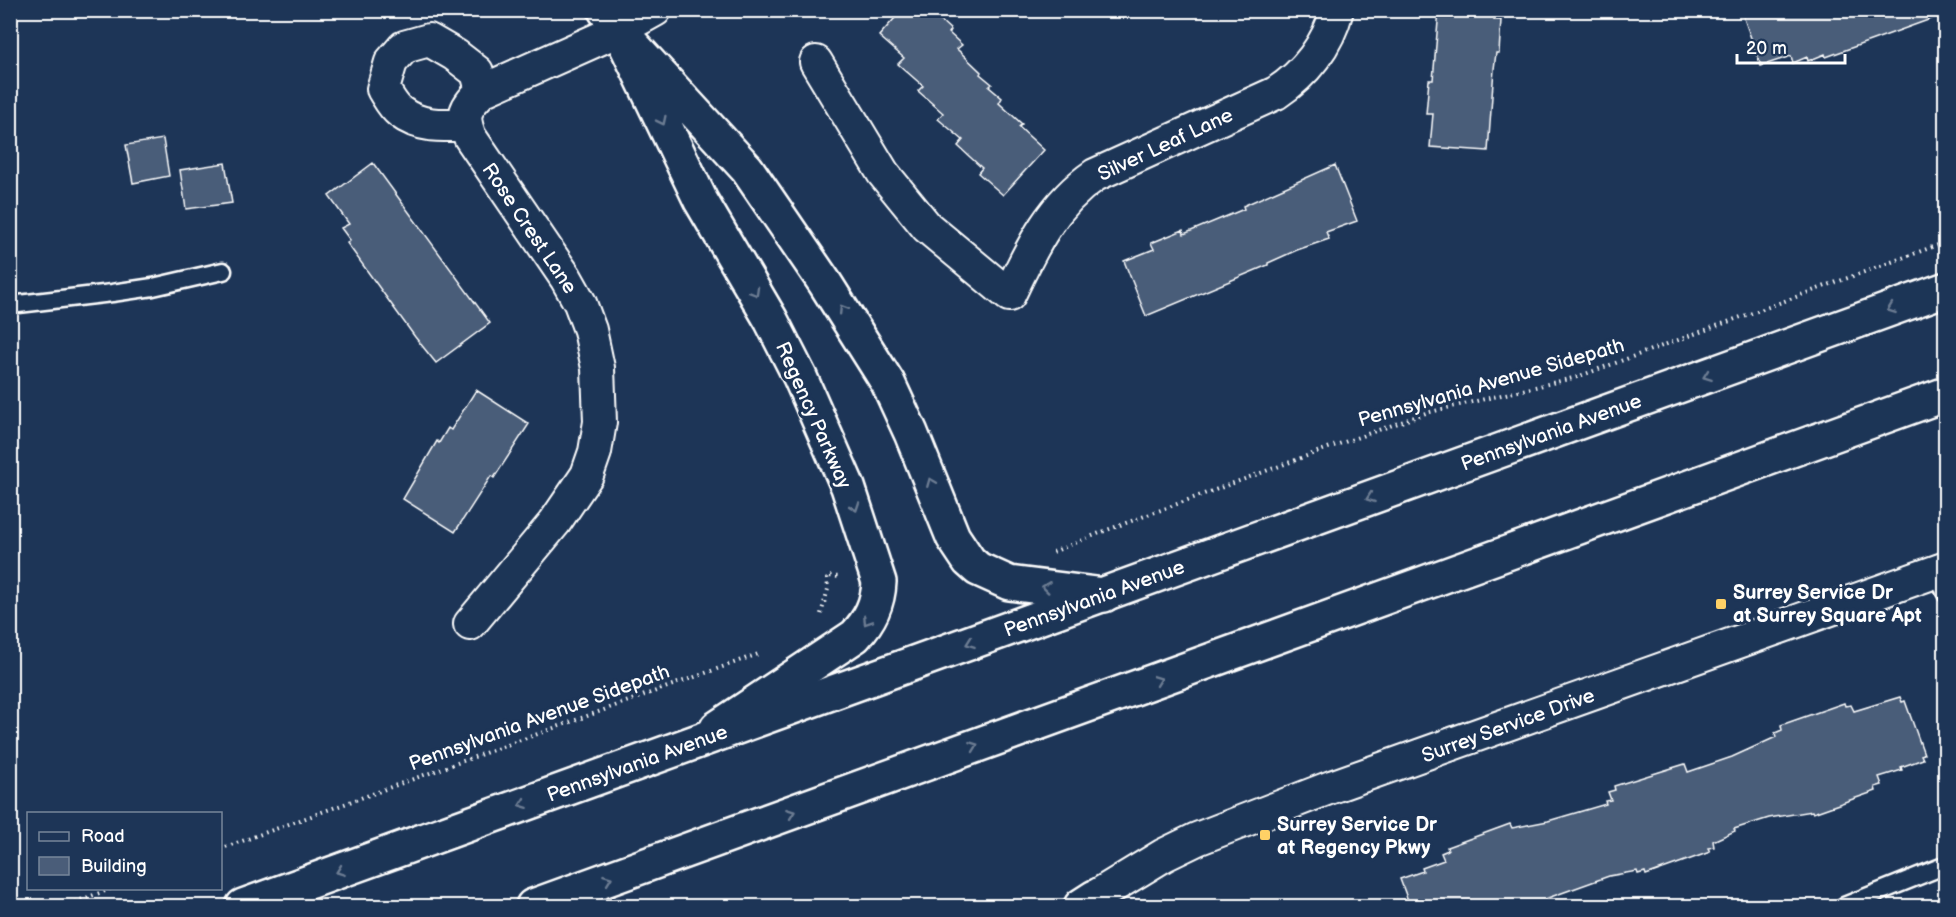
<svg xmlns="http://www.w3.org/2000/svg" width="1956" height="917" font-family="'Balsamiq Sans',sans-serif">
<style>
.building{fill:#4a5d79;stroke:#fff;stroke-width:1.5}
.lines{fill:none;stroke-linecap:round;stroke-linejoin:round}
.service-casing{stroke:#fff;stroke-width:21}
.minor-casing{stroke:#fff;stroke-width:36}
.tertiary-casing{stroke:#fff;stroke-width:38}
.trunk-casing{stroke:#fff;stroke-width:38}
.path{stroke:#fff;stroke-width:4;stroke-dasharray:1.5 4.5;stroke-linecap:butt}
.service{stroke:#1d3557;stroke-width:16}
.minor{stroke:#1d3557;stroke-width:32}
.tertiary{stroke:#1d3557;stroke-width:33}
.trunk{stroke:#1d3557;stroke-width:33}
.oneway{stroke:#6c7c92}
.poi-dot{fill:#ffd166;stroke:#1d3557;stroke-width:2}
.labels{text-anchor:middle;stroke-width:6;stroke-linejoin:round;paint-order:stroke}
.street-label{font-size:20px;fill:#fff;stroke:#1d3557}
.poi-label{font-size:20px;font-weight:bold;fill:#fff;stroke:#1d3557;text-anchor:start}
</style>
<rect width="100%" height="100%" fill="#1d3557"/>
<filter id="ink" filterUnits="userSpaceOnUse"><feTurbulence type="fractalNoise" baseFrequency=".0167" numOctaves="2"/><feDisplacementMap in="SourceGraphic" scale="12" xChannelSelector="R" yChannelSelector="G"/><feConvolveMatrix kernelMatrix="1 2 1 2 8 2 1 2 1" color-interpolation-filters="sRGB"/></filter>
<g filter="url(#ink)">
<path class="building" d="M902,10H929L951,30L949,33L962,45L957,49L981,72L980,74L992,84L989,87L1002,98L999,103L1022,124L1019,127L1044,150L1003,195L978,173L982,168L958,146L963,140L938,119L943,113L918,91L923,86L898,64L904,58L879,36Z
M1439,10H1495L1494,20H1501L1499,53H1496L1494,69L1488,151L1430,147L1433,114H1426L1429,80H1433Z
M1741,10H1941L1942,15L1826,57L1825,54L1808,61L1807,57L1793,63L1791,56L1761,66Z
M163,139L169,176L133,183L126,145Z
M225,163L232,203L186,209L180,170Z
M373,163L490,323L436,363L415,337L347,243L350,240L341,228L349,224L329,196Z
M1335,165L1357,221L1326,232L1329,239L1297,250L1268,263V265L1146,316L1124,261L1154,249L1151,243L1183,230L1184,234L1244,209L1243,206Z
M476,390L529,424L494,478L491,476L455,532L403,499L437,441L439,443L448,428L451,430Z
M1900,697L1902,702L1905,701L1924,754L1921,755L1923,759L1901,767L1902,770L1879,777L1882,785L1875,787L1876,791L1813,813L1812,811L1769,818L1734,829L1735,831L1713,841L1714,847L1708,848L1710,852L1646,875L1645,872L1638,874L1637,871L1609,876L1545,899L1548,906H1410L1400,879L1423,871L1422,868L1444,860L1441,853L1448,850L1447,847L1510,824L1512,828L1548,821L1606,804L1605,801L1611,800L1608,792L1615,790L1614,786L1685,764L1688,772L1732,757L1776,737L1775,733L1782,730L1781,725L1844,703L1845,706L1851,705L1854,711Z"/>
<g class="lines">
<g class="service-casing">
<path id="service" d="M10,305L112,293L153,287L223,271
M1937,571L1946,594
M1844,906L1946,865"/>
</g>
<g class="minor-casing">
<path id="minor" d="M816,62L883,173L927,227L1009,295C1031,249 1051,205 1095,175L1276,93C1305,74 1328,45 1337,10
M465,124C443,126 419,127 400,112C393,107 388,97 383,89L391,62L404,47L429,40L455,55L477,72L482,91
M470,624L555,522L587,475L595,452L600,422L598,368L590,330L580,303L566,278L470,137C461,114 465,108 482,91L619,30L655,10
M1095,897L1164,855L1197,839L1334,786L1946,568"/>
</g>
<g class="tertiary-casing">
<path id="tertiary" d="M605,10L619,30L747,169L825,283L888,383L911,433L953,537L969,561L978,569L1009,583L1104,595
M619,30L701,201L771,320L800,377L848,487L879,582C878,604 870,620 855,636L717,728
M1081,906L1095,897L1099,906"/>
</g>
<g class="trunk-casing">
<path id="trunk" d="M243,906L1946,289
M533,906L1946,394"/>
</g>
<path class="path" d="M1053,552L1107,530L1328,448L1426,413L1577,377L1946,242
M821,614L828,589L827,576L841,577
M220,849L761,653
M64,906L113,888"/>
<use href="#service" class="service"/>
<use href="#minor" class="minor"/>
<use href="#tertiary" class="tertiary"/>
<use href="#trunk" class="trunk"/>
</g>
<defs><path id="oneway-chevron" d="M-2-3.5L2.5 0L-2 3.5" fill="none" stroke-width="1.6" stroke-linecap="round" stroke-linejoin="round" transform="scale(1.5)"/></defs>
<g class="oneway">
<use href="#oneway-chevron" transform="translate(662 121) rotate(64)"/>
<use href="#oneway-chevron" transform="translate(755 292) rotate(60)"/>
<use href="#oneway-chevron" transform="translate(843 309) rotate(-122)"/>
<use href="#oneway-chevron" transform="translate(1891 309) rotate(160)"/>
<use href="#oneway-chevron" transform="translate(1707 376) rotate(160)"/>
<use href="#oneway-chevron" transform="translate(931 482) rotate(-112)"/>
<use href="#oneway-chevron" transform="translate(1370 498) rotate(160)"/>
<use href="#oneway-chevron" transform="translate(855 507) rotate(71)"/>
<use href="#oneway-chevron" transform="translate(1046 587) rotate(-173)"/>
<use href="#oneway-chevron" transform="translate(867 621) rotate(123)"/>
<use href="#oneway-chevron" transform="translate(970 643) rotate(160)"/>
<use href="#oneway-chevron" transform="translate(1158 680) rotate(-20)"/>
<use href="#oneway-chevron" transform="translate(974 746) rotate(-20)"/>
<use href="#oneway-chevron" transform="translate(523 804) rotate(160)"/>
<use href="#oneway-chevron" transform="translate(791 813) rotate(-20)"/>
<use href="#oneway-chevron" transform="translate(340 871) rotate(160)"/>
<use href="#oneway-chevron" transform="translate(608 879) rotate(-20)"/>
</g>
</g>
<g class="poi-dot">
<rect x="1715" y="598" width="12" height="12" rx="3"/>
<rect x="1259" y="829" width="12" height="12" rx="3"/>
</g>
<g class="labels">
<g class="street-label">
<text transform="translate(1165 144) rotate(-25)" y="7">Silver Leaf Lane</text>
<text transform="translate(530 228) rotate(56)" y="7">Rose Crest Lane</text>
<text transform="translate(1491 382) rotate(-16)" y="7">Pennsylvania Avenue Sidepath</text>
<text transform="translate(814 415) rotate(66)" y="7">Regency Parkway</text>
<text transform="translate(1551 432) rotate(-20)" y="7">Pennsylvania Avenue</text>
<text transform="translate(1094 598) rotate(-20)" y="7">Pennsylvania Avenue</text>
<text transform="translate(539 717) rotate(-20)" y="7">Pennsylvania Avenue Sidepath</text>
<text transform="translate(1508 725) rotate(-20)" y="7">Surrey Service Drive</text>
<text transform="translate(637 763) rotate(-20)" y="7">Pennsylvania Avenue</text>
</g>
<g class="poi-label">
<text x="1733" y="599">Surrey Service Dr<tspan x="1733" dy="23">at Surrey Square Apt</tspan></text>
<text x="1277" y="831">Surrey Service Dr<tspan x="1277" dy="23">at Regency Pkwy</tspan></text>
</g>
</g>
<rect width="1956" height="917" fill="none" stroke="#1d3557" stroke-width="36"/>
<rect x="18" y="18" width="1920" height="881" fill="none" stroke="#fff" stroke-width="2" filter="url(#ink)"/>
<rect x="27" y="812" width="195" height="78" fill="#1d3557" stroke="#77869a" stroke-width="1.5"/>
<rect x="39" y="832" width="30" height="9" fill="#1d3557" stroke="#77869a" stroke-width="1.5"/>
<text x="81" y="842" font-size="18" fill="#ffffff">Road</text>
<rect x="39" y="857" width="30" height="18" fill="#4a5d79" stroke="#77869a" stroke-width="1.5"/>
<text x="81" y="872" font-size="18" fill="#ffffff">Building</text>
<path d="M1737 54v9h108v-9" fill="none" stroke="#ffffff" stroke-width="3"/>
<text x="1746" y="54" font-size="18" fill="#ffffff" stroke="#1d3557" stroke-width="4.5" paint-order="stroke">20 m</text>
</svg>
